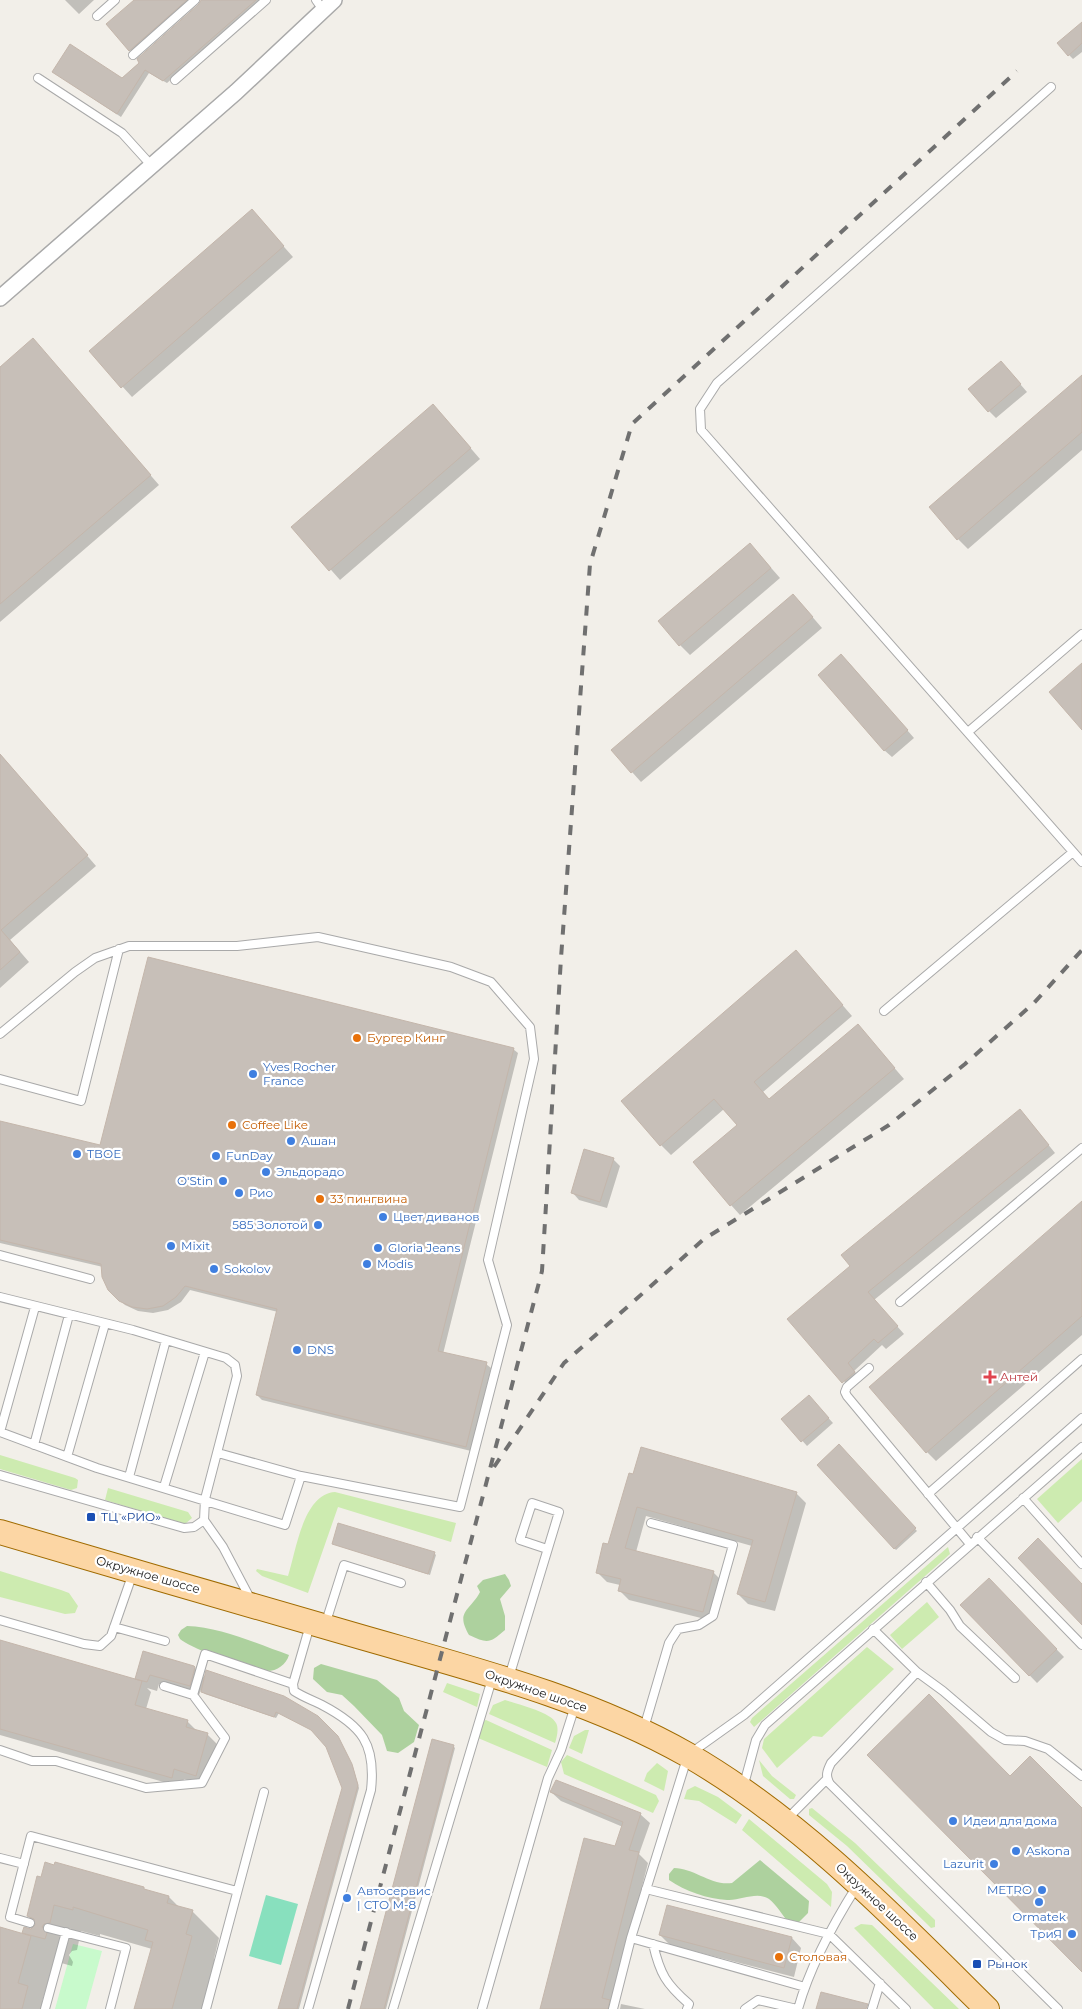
<svg xmlns="http://www.w3.org/2000/svg" width="1082" height="2009" font-family="Montserrat,sans-serif">
<style>
.grass{fill:#cdebb0}
.forest{fill:#add19e}
.park{fill:#c8facc}
.pitch{fill:#88e0be}
.shadow{fill:#0003}
.building{fill:#c7bfb8;stroke:#c4b6ab}
.lines{fill:none;stroke-linecap:round;stroke-linejoin:round}
.lane-casing{stroke:#a9a9a9;stroke-width:10}
.street-casing{stroke:#a9a9a9;stroke-width:18}
.primary-casing{stroke:#a06b00;stroke-width:26}
.lane{stroke:#fff;stroke-width:8}
.street{stroke:#fff;stroke-width:15}
.primary{stroke:#fcd6a4;stroke-width:24}
.rail{stroke:#707070;stroke-width:4;stroke-dasharray:10 10;stroke-linecap:butt}
.food-dot{fill:#e8710a;stroke:#fff;stroke-width:2}
.shop-dot{fill:#3f7fe0;stroke:#fff;stroke-width:2}
.health-dot{fill:#e0444e;stroke:#fff;stroke-width:2}
.transit-dot{fill:#1a4fb4;stroke:#fff;stroke-width:2}
.labels{text-anchor:middle;stroke-width:4.5;stroke-linejoin:round;paint-order:stroke}
.food-label{font-size:12px;fill:#c56008;stroke:#fff;text-anchor:start}
.shop-label{font-size:12px;fill:#366cbe;stroke:#fff;text-anchor:start}
.health-label{font-size:12px;fill:#be3a42;stroke:#fff;text-anchor:start}
.transit-label{font-size:12px;fill:#164399;stroke:#fff;text-anchor:start}
.street-label{font-size:12px;fill:#222;stroke:#fff}
</style>
<rect width="100%" height="100%" fill="#f2efe9"/>
<path class="grass" d="M0,1455L75,1478L78,1480L77,1488L71,1490L0,1469Z
M1082,1459V1501L1058,1523L1037,1499Z
M108,1488L188,1512L192,1518L185,1524L105,1500Z
M335,1492L456,1523L451,1542L338,1507L308,1593L262,1576L256,1571L257,1569L288,1576C296,1551 303,1494 335,1492Z
M948,1547L950,1554L754,1727L750,1722L752,1718Z
M0,1571L61,1590L69,1593L78,1606L75,1613L65,1614L0,1597Z
M927,1602L939,1617L902,1649L890,1635Z
M867,1647L894,1669L822,1737L813,1736L777,1768L762,1748L764,1739Z
M447,1683L480,1694L477,1707L443,1692Z
M505,1700C517,1704 551,1712 556,1723C559,1728 557,1737 555,1743L489,1714L493,1705Z
M486,1720L552,1750L547,1767L478,1738L483,1721Z
M585,1730H589L582,1754L569,1748L574,1736Z
M567,1755L656,1795L659,1801L653,1813L564,1774L561,1762Z
M759,1760L772,1776L796,1795L794,1799H790L763,1776Z
M657,1763L668,1771L664,1791L644,1781L647,1773Z
M695,1786L718,1797L742,1815L736,1824L699,1801L684,1799L687,1790Z
M812,1808L855,1843L935,1920V1927L931,1928L927,1924L847,1846L809,1815V1809Z
M749,1819L827,1884L832,1892L831,1907L742,1830Z
M861,1924L872,1925L959,2009H934L854,1928Z"/>
<path class="forest" d="M505,1574L509,1580L511,1586L500,1599L505,1616V1630C490,1643 488,1644 469,1635C455,1611 470,1611 480,1592L477,1586L483,1580Z
M187,1626C221,1627 257,1644 289,1655C286,1665 276,1672 265,1671C251,1671 190,1648 180,1639L178,1635L181,1630Z
M321,1664L377,1680L399,1698L404,1711L419,1725L414,1742L398,1753L387,1751L382,1735L354,1706L342,1695L327,1692L313,1679L314,1668Z
M760,1860L809,1901L808,1913L797,1924L789,1923C783,1916 776,1904 769,1899C756,1891 741,1901 727,1900C708,1899 685,1891 669,1880V1874L674,1868C694,1868 711,1886 732,1883Z"/>
<path class="park" d="M73,1944L102,1951L86,2009H55Z"/>
<path class="pitch" d="M266,1895L298,1904L281,1965L249,1956Z"/>
<path class="shadow" d="M65,0H94L79,14Z
M135,0H193L133,53L130,50Z
M201,0H262L167,83L149,73L121,117L53,72L122,79L200,5Z
M1082,25V52L1073,59L1069,55Z
M261,221L293,257L132,397L90,351Z
M33,340L159,485L0,622V368Z
M1008,370L1027,392L996,418L989,411Z
M1082,377V450L968,549L958,539Z
M442,415L480,459L340,580L293,527Z
M759,554L780,578L690,655L680,645Z
M803,606L822,628L641,782L632,772Z
M849,663L914,738L892,757L884,750Z
M0,754L96,866L10,940L29,962L0,988Z
M805,962L852,1016L763,1092L769,1100L858,1026L904,1079L740,1215L731,1205L739,1125L724,1109L671,1155L661,1145Z
M513,1049L518,1053L443,1354L486,1364L491,1368L471,1451L262,1400L257,1395L278,1312L190,1290L181,1302L168,1310L153,1313L138,1311L125,1305L109,1290L103,1267L0,1243V1122L101,1147Z
M1027,1118L1055,1153L874,1300L904,1334L886,1349L882,1345L854,1371L862,1379L851,1389L789,1319Z
M613,1159L620,1166L607,1208L579,1200L572,1192Z
M1082,1203V1335L936,1461L927,1452Z
M813,1401L833,1423L807,1446L783,1419Z
M839,1446L917,1531L896,1550L819,1465Z
M630,1474L796,1493L806,1503L775,1611L748,1604L738,1594L752,1546L646,1516L636,1552L713,1572L723,1582L713,1621L629,1600L619,1590L620,1585L607,1582L597,1572L609,1545Z
M333,1544L434,1553L436,1555L430,1575Z
M989,1580L1064,1657L1037,1683L962,1605Z
M0,1641L140,1682L136,1678L144,1653L195,1668L206,1679L340,1740L353,1767L359,1788L299,2009H280L343,1788L327,1746L314,1731L279,1713L276,1718L205,1694L201,1690L199,1695L159,1684L157,1691L147,1688L151,1692L146,1709L187,1721L197,1731L207,1734L217,1744L206,1785L184,1779L181,1787L0,1735Z
M453,1746L455,1748L386,2009H362Z
M551,1792L640,1814L650,1823L639,1854L648,1863L612,2004L617,2009H541L616,1848L623,1827L561,1801Z
M38,1877L169,1897L179,1907L192,1911L219,1938L214,1959L219,1964L207,2009H136L152,1949L100,1934V1936L81,1931L77,1950L72,1951L69,1955L73,1962L72,1966L54,1961L42,2002L50,2009H0V1929L27,1936L23,1933L32,1930L37,1925L28,1916Z
M660,1935L792,1938L801,1948L794,1977L670,1945Z
M621,2004L645,2009H620Z"/>
<path class="building" d="M134,0H187L129,51L106,24Z
M201,0H256L163,81L145,70L117,114L52,72L70,44L122,78L139,63L137,59L199,4Z
M1082,22V43L1068,56L1057,43Z
M252,209L284,246L121,388L89,351Z
M33,338L151,475L0,604V367Z
M1001,361L1021,384L988,412L968,389Z
M1082,375V432L957,540L929,507Z
M433,404L471,448L329,571L291,527Z
M750,543L771,568L679,646L658,621Z
M793,594L813,617L631,773L611,750Z
M841,654L908,730L884,751L818,675Z
M1082,663V730L1049,692Z
M0,754L88,855L1,930L20,952L0,970Z
M796,950L843,1005L754,1082L769,1099L858,1024L895,1068L730,1206L693,1162L737,1125L714,1099L660,1146L621,1101Z
M148,957L514,1048L438,1351L487,1362L466,1447L256,1395L277,1309L185,1286L176,1297L163,1306L147,1309L132,1307L119,1301L108,1290L102,1277L101,1264L0,1240V1121L100,1145Z
M1020,1109L1049,1145L868,1292L898,1326L878,1343L874,1339L848,1363L855,1372L842,1383L787,1319L850,1266L841,1255Z
M584,1149L614,1158L600,1202L571,1193Z
M1082,1201V1316L926,1453L869,1387Z
M809,1395L829,1418L801,1442L781,1419Z
M839,1444L916,1528L894,1549L817,1465Z
M641,1447L797,1492L765,1602L737,1594L753,1540L637,1507L625,1548L714,1571L703,1612L618,1591L621,1579L596,1573L603,1543L608,1544L629,1473L633,1474Z
M338,1523L435,1552L428,1574L332,1544Z
M1038,1538L1082,1584V1625L1018,1558Z
M989,1578L1057,1649L1029,1676L960,1605Z
M0,1640L142,1681L135,1705L188,1720L186,1727L208,1733L196,1776L174,1769L172,1778L0,1729Z
M143,1651L194,1666L195,1667L190,1686L150,1675L147,1682L135,1679Z
M206,1670L284,1696L318,1716L338,1736L352,1764L358,1785L297,2009H278L342,1788L326,1747L311,1730L276,1712L274,1717L201,1692Z
M929,1694L1010,1776L1030,1756L1082,1808V1972L867,1755Z
M432,1739L454,1745L384,2009H360Z
M556,1780L641,1813L629,1850L639,1852L602,1998L610,2000L608,2009H540L584,1838L615,1846L623,1822L550,1792Z
M45,1862L54,1865L55,1862L144,1887V1889L169,1896L167,1903L193,1910L186,1934L192,1936L172,2009H134L153,1942L145,1940L148,1930L73,1907V1910L54,1905L50,1923L44,1924L42,1927L47,1933L45,1939L22,1933L24,1927L31,1929L35,1925L34,1919L27,1916L37,1876L41,1877Z
M667,1905L792,1937L784,1968L659,1935Z
M0,1927L31,1936L18,1983L28,1986L22,2009H0Z
M821,1992L868,2004L866,2009H816Z"/>
<g class="lines">
<g class="lane-casing">
<path id="lane" d="M316,0L323,10
M97,16L115,0
M133,55L195,0
M38,78L122,133L151,165
M175,80L266,0
M1051,87L717,383L700,409L701,430L1082,862
M968,732L1082,634
M884,1011L1073,852
M0,1034L75,972L95,958L129,946H237L318,937L451,967L491,982L530,1027L534,1059L488,1260L507,1325L460,1507L301,1476
M0,1079L81,1101L119,949
M0,1255L90,1279
M0,1297L133,1330L226,1358L235,1365L237,1376L205,1499L204,1520L223,1547L251,1600
M900,1302L1082,1148
M35,1307L0,1432L97,1468L285,1525L301,1476L218,1453
M869,1368L847,1387L845,1392L847,1396L970,1544
M34,1445L69,1315
M67,1457L105,1324
M0,1475L184,1528L194,1527L204,1520
M129,1477L166,1340
M164,1487L205,1352
M928,1494L1082,1359
M1023,1498L1082,1564
M977,1537L1082,1645
M926,1582L950,1610L960,1626L1015,1678
M0,1620L84,1644L100,1646L111,1636L133,1573
M325,1625L344,1565L401,1583
M114,1627L165,1641
M873,1629L917,1672L831,1763C827,1771 825,1776 830,1784L1058,2009
M917,1672L943,1691L991,1732L1005,1740L1025,1741L1048,1749L1082,1776
M509,1677L559,1512L532,1503L520,1540L547,1549
M164,1686L193,1695L205,1654L293,1684
M644,1728L669,1643L678,1629L699,1625L713,1616L733,1545L651,1523
M0,1750L32,1761H56L146,1788L202,1783L225,1738L193,1695
M743,1788L756,1740L765,1725L1082,1447
M786,1820L827,1779
M0,1858L24,1864
M646,1889L829,1934L906,2009
M30,1923L10,1917L31,1836L237,1891
M48,1928L126,1948L110,2009
M653,1944C660,1974 666,1984 689,2004L687,2009
M805,1987L631,1938L688,1755L744,1715L1082,1418
M45,2009L66,1932
M206,2009L264,1792
M308,2009L371,1790C376,1744 362,1726 322,1705C312,1700 303,1697 294,1691L293,1684L310,1625
M393,2009L492,1679
M482,2009L548,1778L561,1750L575,1706
M613,2009L631,1938
M745,2009L758,2000L797,2009
M798,2009C810,1966 833,1924 857,1886
M872,2009L880,1983"/>
</g>
<g class="street-casing">
<path id="street" d="M0,298L236,92L334,0"/>
</g>
<g class="primary-casing">
<path id="primary" d="M0,1532C120,1567 241,1603 361,1637C472,1669 588,1698 688,1755C802,1821 894,1917 987,2009"/>
</g>
<use href="#lane" class="lane"/>
<use href="#street" class="street"/>
<use href="#primary" class="primary"/>
<path class="rail" d="M494,1467L564,1363L704,1239L889,1125L965,1064L1034,1003L1082,950
M348,2009L542,1271L561,958L590,564L632,424L1017,71"/>
</g>
<g class="food-dot">
<circle cx="357" cy="1038" r="5"/>
<circle cx="232" cy="1125" r="5"/>
<circle cx="320" cy="1199" r="5"/>
<circle cx="779" cy="1957" r="5"/>
</g>
<g class="shop-dot">
<circle cx="253" cy="1074" r="5"/>
<circle cx="291" cy="1141" r="5"/>
<circle cx="77" cy="1154" r="5"/>
<circle cx="216" cy="1156" r="5"/>
<circle cx="266" cy="1172" r="5"/>
<circle cx="223" cy="1181" r="5"/>
<circle cx="239" cy="1193" r="5"/>
<circle cx="383" cy="1217" r="5"/>
<circle cx="318" cy="1225" r="5"/>
<circle cx="171" cy="1246" r="5"/>
<circle cx="378" cy="1248" r="5"/>
<circle cx="367" cy="1264" r="5"/>
<circle cx="214" cy="1269" r="5"/>
<circle cx="297" cy="1350" r="5"/>
<circle cx="953" cy="1821" r="5"/>
<circle cx="1016" cy="1851" r="5"/>
<circle cx="994" cy="1864" r="5"/>
<circle cx="1042" cy="1890" r="5"/>
<circle cx="347" cy="1898" r="5"/>
<circle cx="1039" cy="1902" r="5"/>
<circle cx="1072" cy="1934" r="5"/>
</g>
<path class="health-dot" d="M987.5 1369.5h5v5h5v5h-5v5h-5v-5h-5v-5h5z"/>
<g class="transit-dot">
<rect x="86" y="1512" width="10" height="10" rx="2.5"/>
<rect x="972" y="1959" width="10" height="10" rx="2.5"/>
</g>
<g class="labels">
<g class="food-label">
<text x="367" y="1042">Бургер Кинг</text>
<text x="242" y="1129">Coffee Like</text>
<text x="330" y="1203">33 пингвина</text>
<text x="789" y="1961">Столовая</text>
</g>
<g class="shop-label">
<text x="263" y="1071">Yves Rocher<tspan x="263" dy="14">France</tspan></text>
<text x="301" y="1145">Ашан</text>
<text x="87" y="1158">ТВОЕ</text>
<text x="226" y="1160">FunDay</text>
<text x="276" y="1176">Эльдорадо</text>
<text x="213" y="1185" text-anchor="end">O'Stin</text>
<text x="249" y="1197">Рио</text>
<text x="393" y="1221">Цвет диванов</text>
<text x="308" y="1229" text-anchor="end">585 Золотой</text>
<text x="181" y="1250">Mixit</text>
<text x="388" y="1252">Gloria Jeans</text>
<text x="377" y="1268">Modis</text>
<text x="224" y="1273">Sokolov</text>
<text x="307" y="1354">DNS</text>
<text x="963" y="1825">Идеи для дома</text>
<text x="1026" y="1855">Askona</text>
<text x="984" y="1868" text-anchor="end">Lazurit</text>
<text x="1032" y="1894" text-anchor="end">METRO</text>
<text x="357" y="1895">Автосервис<tspan x="357" dy="14">| СТО М-8</tspan></text>
<text x="1039" y="1921" text-anchor="middle">Ormatek</text>
<text x="1062" y="1938" text-anchor="end">ТриЯ</text>
</g>
<g class="health-label">
<text x="1000" y="1381">Антей</text>
</g>
<g class="transit-label">
<text x="101" y="1521">ТЦ «РИО»</text>
<text x="987" y="1968">Рынок</text>
</g>
<g class="street-label">
<text transform="translate(148 1575) rotate(16)" y="4">Окружное шоссе</text>
<text transform="translate(536 1691) rotate(19)" y="4">Окружное шоссе</text>
<text transform="translate(877 1902) rotate(43)" y="4">Окружное шоссе</text>
</g>
</g>
</svg>
